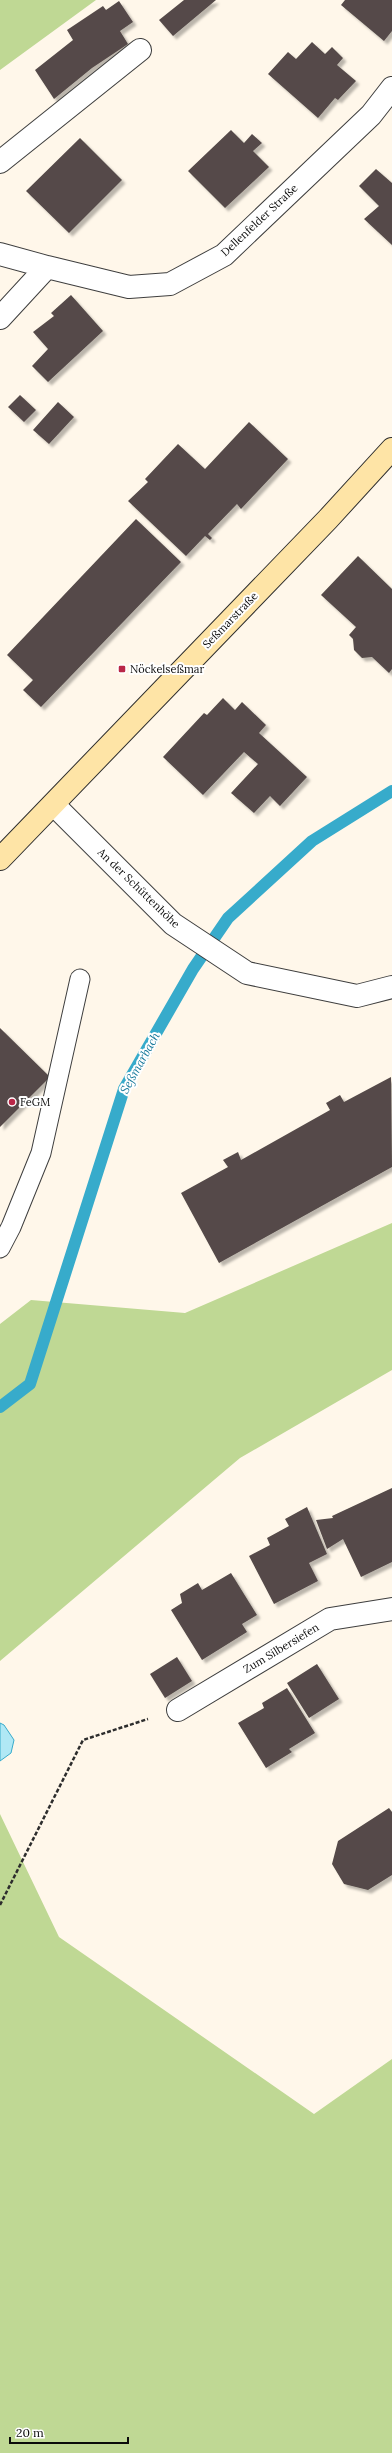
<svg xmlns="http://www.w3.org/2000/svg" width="392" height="2453" font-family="Lora,serif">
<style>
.forest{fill:#bfd894}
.water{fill:#b0e8f5;stroke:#37abcb}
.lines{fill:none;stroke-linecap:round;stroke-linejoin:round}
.stream{stroke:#37abcb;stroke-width:12}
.building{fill:#544a48;filter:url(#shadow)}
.service-casing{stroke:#3e3e3e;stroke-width:21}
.minor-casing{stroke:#3e3e3e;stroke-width:24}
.secondary-casing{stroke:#2d2d2d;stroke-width:24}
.path{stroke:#2d2d2d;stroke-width:2.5;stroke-dasharray:4 2;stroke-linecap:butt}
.service{stroke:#fff;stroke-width:19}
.minor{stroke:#fff;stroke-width:22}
.secondary{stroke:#fee4a6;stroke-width:22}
.poi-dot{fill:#b92647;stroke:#fff;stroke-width:1.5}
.labels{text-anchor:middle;stroke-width:4;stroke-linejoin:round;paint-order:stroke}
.street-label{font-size:11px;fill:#0b0b0b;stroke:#fff}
.poi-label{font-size:11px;fill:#0b0b0b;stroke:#fff;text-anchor:start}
.water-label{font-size:12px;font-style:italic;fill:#17799b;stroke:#fff}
</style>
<defs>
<filter id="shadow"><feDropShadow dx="3.5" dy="3.5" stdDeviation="1" flood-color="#0004"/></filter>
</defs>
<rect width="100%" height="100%" fill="#fff7ea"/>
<path class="forest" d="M0,0H96L0,70Z
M392,1223V1370L240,1458L0,1661V1324L31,1300L185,1313Z
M0,1814L59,1937L314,2114L392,2059V2453H0Z"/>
<path class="water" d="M0,1723L4,1725L14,1740L11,1753L0,1761Z"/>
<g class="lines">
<path class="stream" d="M0,1407L30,1384L124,1089L193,969L228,918L312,841L392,791"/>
</g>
<path class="building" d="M184,0H216L173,36L159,20Z
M345,0H392V31L384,41L341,5Z
M119,1L133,22L120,31L128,44L92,68L54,99L35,70L73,40L67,30L103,6L106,10Z
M312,42L325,54L332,47L343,58L337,65L356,81L338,100L335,98L318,118L268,74L288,52L296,59Z
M231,130L244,143L252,134L262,143L253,151L269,167L225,208L188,171Z
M80,138L122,180L69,233L26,191Z
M376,169L392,183V245L364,219L379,206L359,186Z
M71,295L103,331L48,382L32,366L48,349L33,332L54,316L51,313Z
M20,395L36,410L24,422L8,407Z
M58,402L74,417L49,444L33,430Z
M249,422L288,459L241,509L237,504L208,534L212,538L210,540L205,536L186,556L128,501L148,482L145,479L178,444L205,469Z
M136,519L181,562L41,707L23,690L33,680L7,655Z
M358,556L392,589V669L389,673L372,657L362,658L354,650L353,639L349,635L356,627L321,595Z
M223,698L235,710L242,702L266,725L259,733L307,777L280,806L270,796L254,813L231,793L258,764L244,752L203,795L163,757L204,713L207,715Z
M0,1028L50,1077L0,1127Z
M391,1077L392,1167L219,1263L181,1193L228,1167L223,1160L238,1152L241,1160L330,1110L326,1103L340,1095L344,1102Z
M392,1488V1562L361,1577L343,1539L327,1549L316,1520L333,1518L332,1516Z
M307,1507L327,1554L309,1563L318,1581L274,1604L249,1556L270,1545L267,1538L289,1526L285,1519Z
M231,1573L257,1615L242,1624L247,1632L202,1660L171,1610L182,1603L180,1594L198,1583L202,1590Z
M177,1657L192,1681L165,1698L150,1674Z
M317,1664L339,1699L309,1718L287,1683Z
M287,1688L315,1733L289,1749L292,1752L266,1768L238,1723L264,1708L262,1703Z
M389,1808L392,1812V1875L368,1890L344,1884L332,1864L338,1841Z"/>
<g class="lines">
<g class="service-casing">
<path id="service" d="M0,1248L11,1227L41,1153L80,979"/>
</g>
<g class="minor-casing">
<path id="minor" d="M0,162L140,50
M0,254L47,267
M0,318L47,267L129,287L170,284L224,255L371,115L392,88
M54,805L173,924L247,973L357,996L392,987
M178,1710L330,1619L392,1609"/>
</g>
<g class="secondary-casing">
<path id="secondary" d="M0,859L328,519L392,449"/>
</g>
<path class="path" d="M0,1905L83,1740L148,1719"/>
<use href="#service" class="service"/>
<use href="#minor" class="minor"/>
<use href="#secondary" class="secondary"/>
</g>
<g class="poi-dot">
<rect x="118" y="665" width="8" height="8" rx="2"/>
<circle cx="12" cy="1102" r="4"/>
</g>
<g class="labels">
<g class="street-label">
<text transform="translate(259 220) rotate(-43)" y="4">Dellenfelder Straße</text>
<text transform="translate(230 620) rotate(-46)" y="4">Seßmarstraße</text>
<text transform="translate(139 888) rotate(44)" y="4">An der Schüttenhöhe</text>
<text transform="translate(281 1648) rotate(-31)" y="4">Zum Silbersiefen</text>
</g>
<g class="poi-label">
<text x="130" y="673">Nöckelseßmar</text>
<text x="20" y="1106">FeGM</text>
</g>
<g class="water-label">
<text transform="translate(140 1063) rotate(-61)" y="4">Seßmarbach</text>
</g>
</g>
<path d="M10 2437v6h118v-6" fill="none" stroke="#0b0b0b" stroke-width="2"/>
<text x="16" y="2437" font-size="12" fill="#0b0b0b" stroke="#ffffff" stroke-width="3" paint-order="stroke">20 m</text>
</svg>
